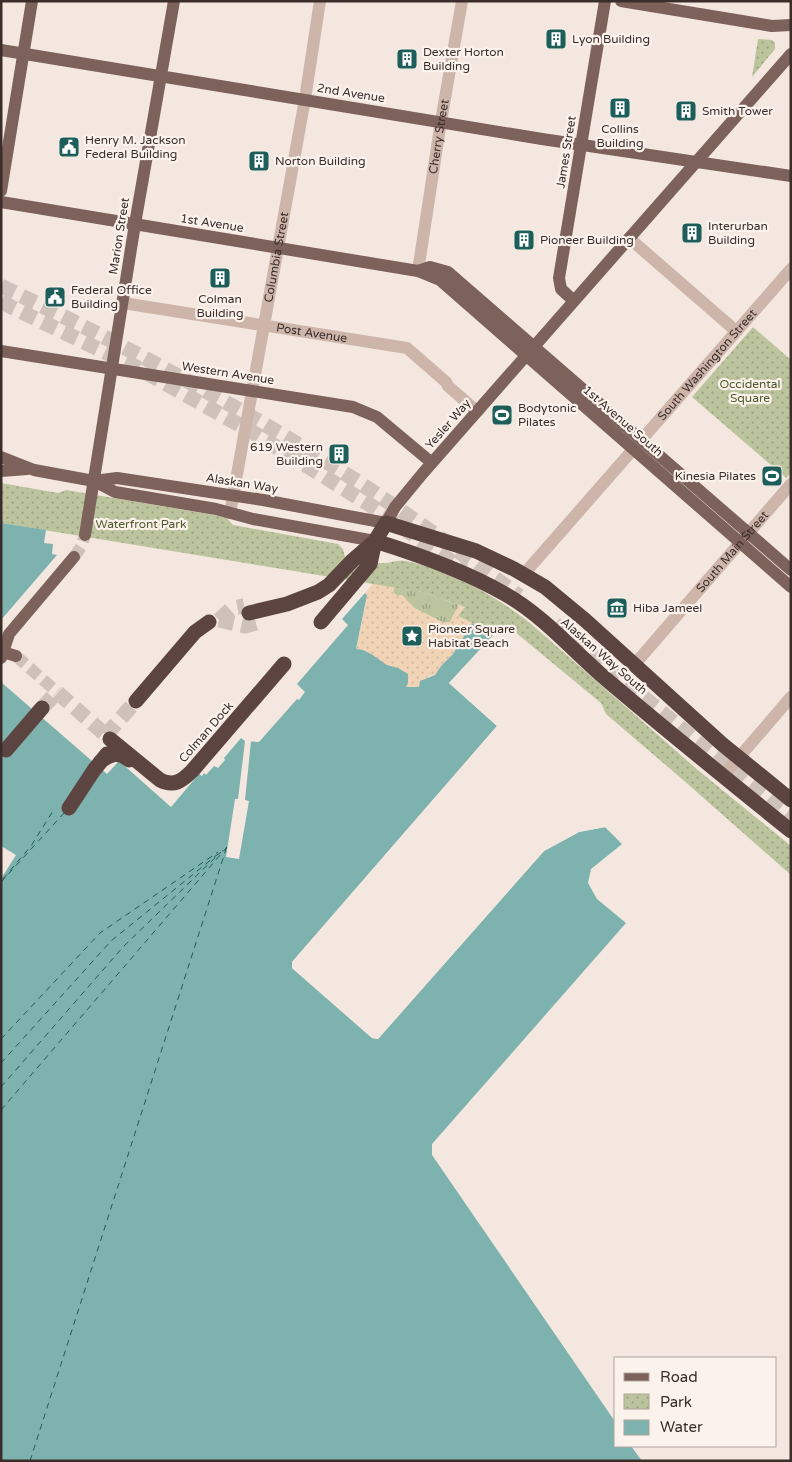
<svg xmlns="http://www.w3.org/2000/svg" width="792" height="1462" font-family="'Varela Round',sans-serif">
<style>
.grass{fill:url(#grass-tufts)}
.sand{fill:url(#sand-dots)}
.park{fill:url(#park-dots)}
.water{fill:#7db2ae}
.pier{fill:#f4e7df}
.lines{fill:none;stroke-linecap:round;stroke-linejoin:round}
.ferry{stroke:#1d5e5a;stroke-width:1;stroke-dasharray:6 5;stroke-linecap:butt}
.major-tunnel{stroke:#cfc2bb;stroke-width:12;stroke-dasharray:12 6;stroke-linecap:butt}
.highway-tunnel{stroke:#cfc2bb;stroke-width:15;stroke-dasharray:15 8;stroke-linecap:butt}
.minor{stroke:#cdb5aa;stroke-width:12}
.major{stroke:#7d615b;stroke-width:12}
.highway{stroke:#5c4541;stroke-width:15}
.labels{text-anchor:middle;stroke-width:4.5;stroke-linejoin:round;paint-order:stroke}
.poi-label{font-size:12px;fill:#3a2d2a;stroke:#fbf2ec;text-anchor:start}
.street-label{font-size:12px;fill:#3a2d2a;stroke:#fbf2ec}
.park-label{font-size:12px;fill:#4f5a2c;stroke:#fbf2ec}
</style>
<defs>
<pattern id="grass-tufts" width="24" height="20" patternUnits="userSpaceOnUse" patternTransform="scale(1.25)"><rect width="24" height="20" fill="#bcc49e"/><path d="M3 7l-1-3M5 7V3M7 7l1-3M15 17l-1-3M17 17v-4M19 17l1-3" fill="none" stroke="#9aa081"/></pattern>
<pattern id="sand-dots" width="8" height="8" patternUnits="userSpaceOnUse" patternTransform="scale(1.25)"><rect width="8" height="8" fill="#f0d4b5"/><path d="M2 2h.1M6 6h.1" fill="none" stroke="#cfb69c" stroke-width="1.8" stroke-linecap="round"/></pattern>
<pattern id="park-dots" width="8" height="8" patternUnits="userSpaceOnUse" patternTransform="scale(1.25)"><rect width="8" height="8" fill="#bcc49e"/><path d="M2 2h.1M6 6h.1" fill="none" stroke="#9aa081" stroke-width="1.8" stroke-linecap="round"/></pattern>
</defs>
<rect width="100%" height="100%" fill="#f4e7df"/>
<path class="grass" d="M395,586L422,592L459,605L450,622L444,623L414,608L402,595L397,596L393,592Z"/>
<path class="sand" d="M373,583L395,586L393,592L397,596L402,595L414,608L444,623L450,622L459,605L466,607L458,616L472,623L453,654L441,666L435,675L429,676L419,687H405L398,668L387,665L363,650H356L367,595L365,593Z"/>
<path class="park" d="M758,39L772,40L775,43V49L752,77Z
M753,327L791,360V473L786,478L692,397Z
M1,483L58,493L66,490L226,517L233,525L338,544L343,549L345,557C357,559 372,564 384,563C392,563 398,559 406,561C452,571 494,595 530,623L699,771L791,846V875L682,779L606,714L601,703L509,627L503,625L495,634L458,616L465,607L422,592L1,523Z"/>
<path class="water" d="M1,523L46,530L44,543L53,544L52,554L57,555L1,620Z
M365,593L367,595L356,649L363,650L371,654L387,665L398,668L408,674V683L406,687H419L420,681L435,675L441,666L453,654L472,623L495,634L449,683L497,726L292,962V968L372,1038L378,1039L544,851L579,832L606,827L622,844L591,869L588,883L597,899L626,923L432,1144V1155L616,1423V1446H631L642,1461H1V682L107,774L119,761L171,807L199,774L202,776L204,773L206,775L214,766L218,768L225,760L224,758L241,738L245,741L259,742L297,699L299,700L305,692L297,684L348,625L342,619Z"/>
<path class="pier" d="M496,632V636L453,683L499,724V727L295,963L294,967L373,1036L377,1037L542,849L578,830L605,824L624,842L622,844L605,827L579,832L544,851L378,1039L372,1038L292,968V962L497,726L449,683Z
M245,741H251L245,800L249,801L239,859L226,857L235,799H238Z
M1,846L16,855L1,879Z"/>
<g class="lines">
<path class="ferry" d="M3,879L31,846L53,811
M1,882L65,812
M1,1039L100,933L218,852
M1,1063L111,941L223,850
M1,1087L123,947L221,852
M1,1110L227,847
M30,1461L227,846"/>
<path class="major-tunnel" d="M74,557L81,547L85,535
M16,656L57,692"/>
<path class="highway-tunnel" d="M1,286C109,338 215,393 317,456C387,499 454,547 519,596
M1,302L136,367L254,433L370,505L464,570
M219,620L245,626L260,622
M219,620L232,608L244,606
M555,624L791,819
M42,708L57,692L110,739
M106,735L136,701"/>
<g class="minor">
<path d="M629,238L736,331"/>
<path id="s1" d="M418,271L441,121L462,1"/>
<path id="s2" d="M123,303L407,348L446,382L448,386L472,407L479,410"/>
<path id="s3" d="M230,513L305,99L320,1"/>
<path id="s4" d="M524,574L791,269"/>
<path id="s5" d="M634,665L791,484"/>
<path d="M723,776L791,697"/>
</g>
<path class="major" d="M621,1L772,26L791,25
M1,50L542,139L791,176
M1,191L32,1
M1,202L418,271L440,280L791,587
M418,271L430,267L448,272L791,570
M574,301L561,289L559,278L605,1
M1,351L353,407L377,417L432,463
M1,457L34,470L94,481L115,492L216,509L253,519L375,541
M1,471L27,469
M94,481L117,478L263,500L386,523L395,507L423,473L791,54
M85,535L135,224L174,1
M3,652L16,656
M1,658L9,634L74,557"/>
<path class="highway" d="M375,541C420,555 465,571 505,594C544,616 573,651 606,679C667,731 729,781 791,831
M249,613L287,604L318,592L329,585L352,561L375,541
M321,622L370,564L375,541L386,523L476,551L514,569L545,587L585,620L722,744L791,800
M136,701L195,632L209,622
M110,739L160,780C174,787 182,781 192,771L284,664
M6,750L42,708
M100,762C110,754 119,751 129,760
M69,808L94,770L107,754"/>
</g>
<defs>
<g id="building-square" transform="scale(1.125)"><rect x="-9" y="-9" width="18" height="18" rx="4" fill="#1d5e5a" stroke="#fbf2ec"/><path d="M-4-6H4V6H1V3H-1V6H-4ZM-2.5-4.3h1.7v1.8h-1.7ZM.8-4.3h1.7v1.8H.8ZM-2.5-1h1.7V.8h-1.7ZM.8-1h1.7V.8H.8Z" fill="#fff"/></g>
<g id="civic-square" transform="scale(1.125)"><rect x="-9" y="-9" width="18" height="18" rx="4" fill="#1d5e5a" stroke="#fbf2ec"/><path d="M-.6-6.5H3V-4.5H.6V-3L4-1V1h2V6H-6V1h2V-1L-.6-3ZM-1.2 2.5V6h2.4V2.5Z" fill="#fff"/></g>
<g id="stadium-square" transform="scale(1.125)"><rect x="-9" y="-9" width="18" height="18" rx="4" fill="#1d5e5a" stroke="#fbf2ec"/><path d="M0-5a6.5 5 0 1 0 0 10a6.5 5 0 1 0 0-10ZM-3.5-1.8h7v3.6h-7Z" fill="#fff"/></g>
<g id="museum-square" transform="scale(1.125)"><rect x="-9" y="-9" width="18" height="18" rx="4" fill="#1d5e5a" stroke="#fbf2ec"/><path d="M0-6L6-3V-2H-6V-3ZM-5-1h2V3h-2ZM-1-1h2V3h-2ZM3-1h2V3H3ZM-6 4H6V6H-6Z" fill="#fff"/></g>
<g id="sight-square" transform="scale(1.125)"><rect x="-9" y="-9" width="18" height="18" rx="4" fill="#1d5e5a" stroke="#fbf2ec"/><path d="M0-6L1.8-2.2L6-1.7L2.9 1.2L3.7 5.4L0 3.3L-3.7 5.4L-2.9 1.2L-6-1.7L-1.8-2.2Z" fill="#fff"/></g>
</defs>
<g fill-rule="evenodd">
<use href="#building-square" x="556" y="39"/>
<use href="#building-square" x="407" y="59"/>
<use href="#building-square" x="620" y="108"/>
<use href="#building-square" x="686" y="111"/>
<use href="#civic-square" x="69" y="147"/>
<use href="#building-square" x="259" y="161"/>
<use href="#building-square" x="692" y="233"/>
<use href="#building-square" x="524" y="240"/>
<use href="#building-square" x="220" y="278"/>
<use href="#civic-square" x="55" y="297"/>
<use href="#stadium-square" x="502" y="415"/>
<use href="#building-square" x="339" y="454"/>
<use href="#stadium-square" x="772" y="476"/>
<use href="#museum-square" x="617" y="608"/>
<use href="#sight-square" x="412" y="636"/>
</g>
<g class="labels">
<g class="poi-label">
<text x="572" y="43">Lyon Building</text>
<text x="423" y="56">Dexter Horton<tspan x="423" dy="14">Building</tspan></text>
<text x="702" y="115">Smith Tower</text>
<text x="620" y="133" text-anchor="middle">Collins<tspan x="620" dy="14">Building</tspan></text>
<text x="85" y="144">Henry M. Jackson<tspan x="85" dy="14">Federal Building</tspan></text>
<text x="275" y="165">Norton Building</text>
<text x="708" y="230">Interurban<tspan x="708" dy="14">Building</tspan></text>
<text x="540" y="244">Pioneer Building</text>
<text x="71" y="294">Federal Office<tspan x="71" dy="14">Building</tspan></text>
<text x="220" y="303" text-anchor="middle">Colman<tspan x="220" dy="14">Building</tspan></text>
<text x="518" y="412">Bodytonic<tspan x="518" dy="14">Pilates</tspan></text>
<text x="323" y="451" text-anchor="end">619 Western<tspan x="323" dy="14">Building</tspan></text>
<text x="756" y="480" text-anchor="end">Kinesia Pilates</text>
<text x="633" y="612">Hiba Jameel</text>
<text x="428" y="633">Pioneer Square<tspan x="428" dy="14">Habitat Beach</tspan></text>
</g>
<g class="street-label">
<text transform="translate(351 93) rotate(9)" y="4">2nd Avenue</text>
<text dy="4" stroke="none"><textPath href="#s1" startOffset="136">Cherry Street</textPath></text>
<text transform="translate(566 152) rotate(-81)" y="4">James Street</text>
<text transform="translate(212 223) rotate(9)" y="4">1st Avenue</text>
<text transform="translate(119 236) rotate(-81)" y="4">Marion Street</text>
<text dy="4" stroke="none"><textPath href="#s3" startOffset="260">Columbia Street</textPath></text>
<text dy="4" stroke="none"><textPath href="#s2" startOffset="191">Post Avenue</textPath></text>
<text dy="4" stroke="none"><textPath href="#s4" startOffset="278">South Washington Street</textPath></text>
<text transform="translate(228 373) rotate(9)" y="4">Western Avenue</text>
<text transform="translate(623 421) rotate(41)" y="4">1st Avenue South</text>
<text transform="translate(448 424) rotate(-49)" y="4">Yesler Way</text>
<text transform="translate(242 483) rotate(9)" y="4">Alaskan Way</text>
<text dy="4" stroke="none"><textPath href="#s5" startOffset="150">South Main Street</textPath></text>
<text transform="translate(604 656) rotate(41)" y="4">Alaskan Way South</text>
<text transform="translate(206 732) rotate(-49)" y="4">Colman Dock</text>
</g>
<g class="park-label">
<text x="750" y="388">Occidental<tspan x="750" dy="14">Square</tspan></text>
<text x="141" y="528">Waterfront Park</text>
</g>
</g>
<rect width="792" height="1462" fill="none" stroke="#3a2d2a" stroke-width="5"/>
<rect x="614" y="1357" width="162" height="90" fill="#fbf2ec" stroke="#aea39e"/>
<rect x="624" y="1373" width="25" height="8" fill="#7d615b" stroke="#aea39e"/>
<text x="660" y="1382" font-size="15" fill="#3a2d2a">Road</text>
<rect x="624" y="1394" width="25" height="15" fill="url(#park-dots)" stroke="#aea39e"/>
<text x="660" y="1407" font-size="15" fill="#3a2d2a">Park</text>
<rect x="624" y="1420" width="25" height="15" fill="#7db2ae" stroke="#aea39e"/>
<text x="660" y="1432" font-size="15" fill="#3a2d2a">Water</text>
</svg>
